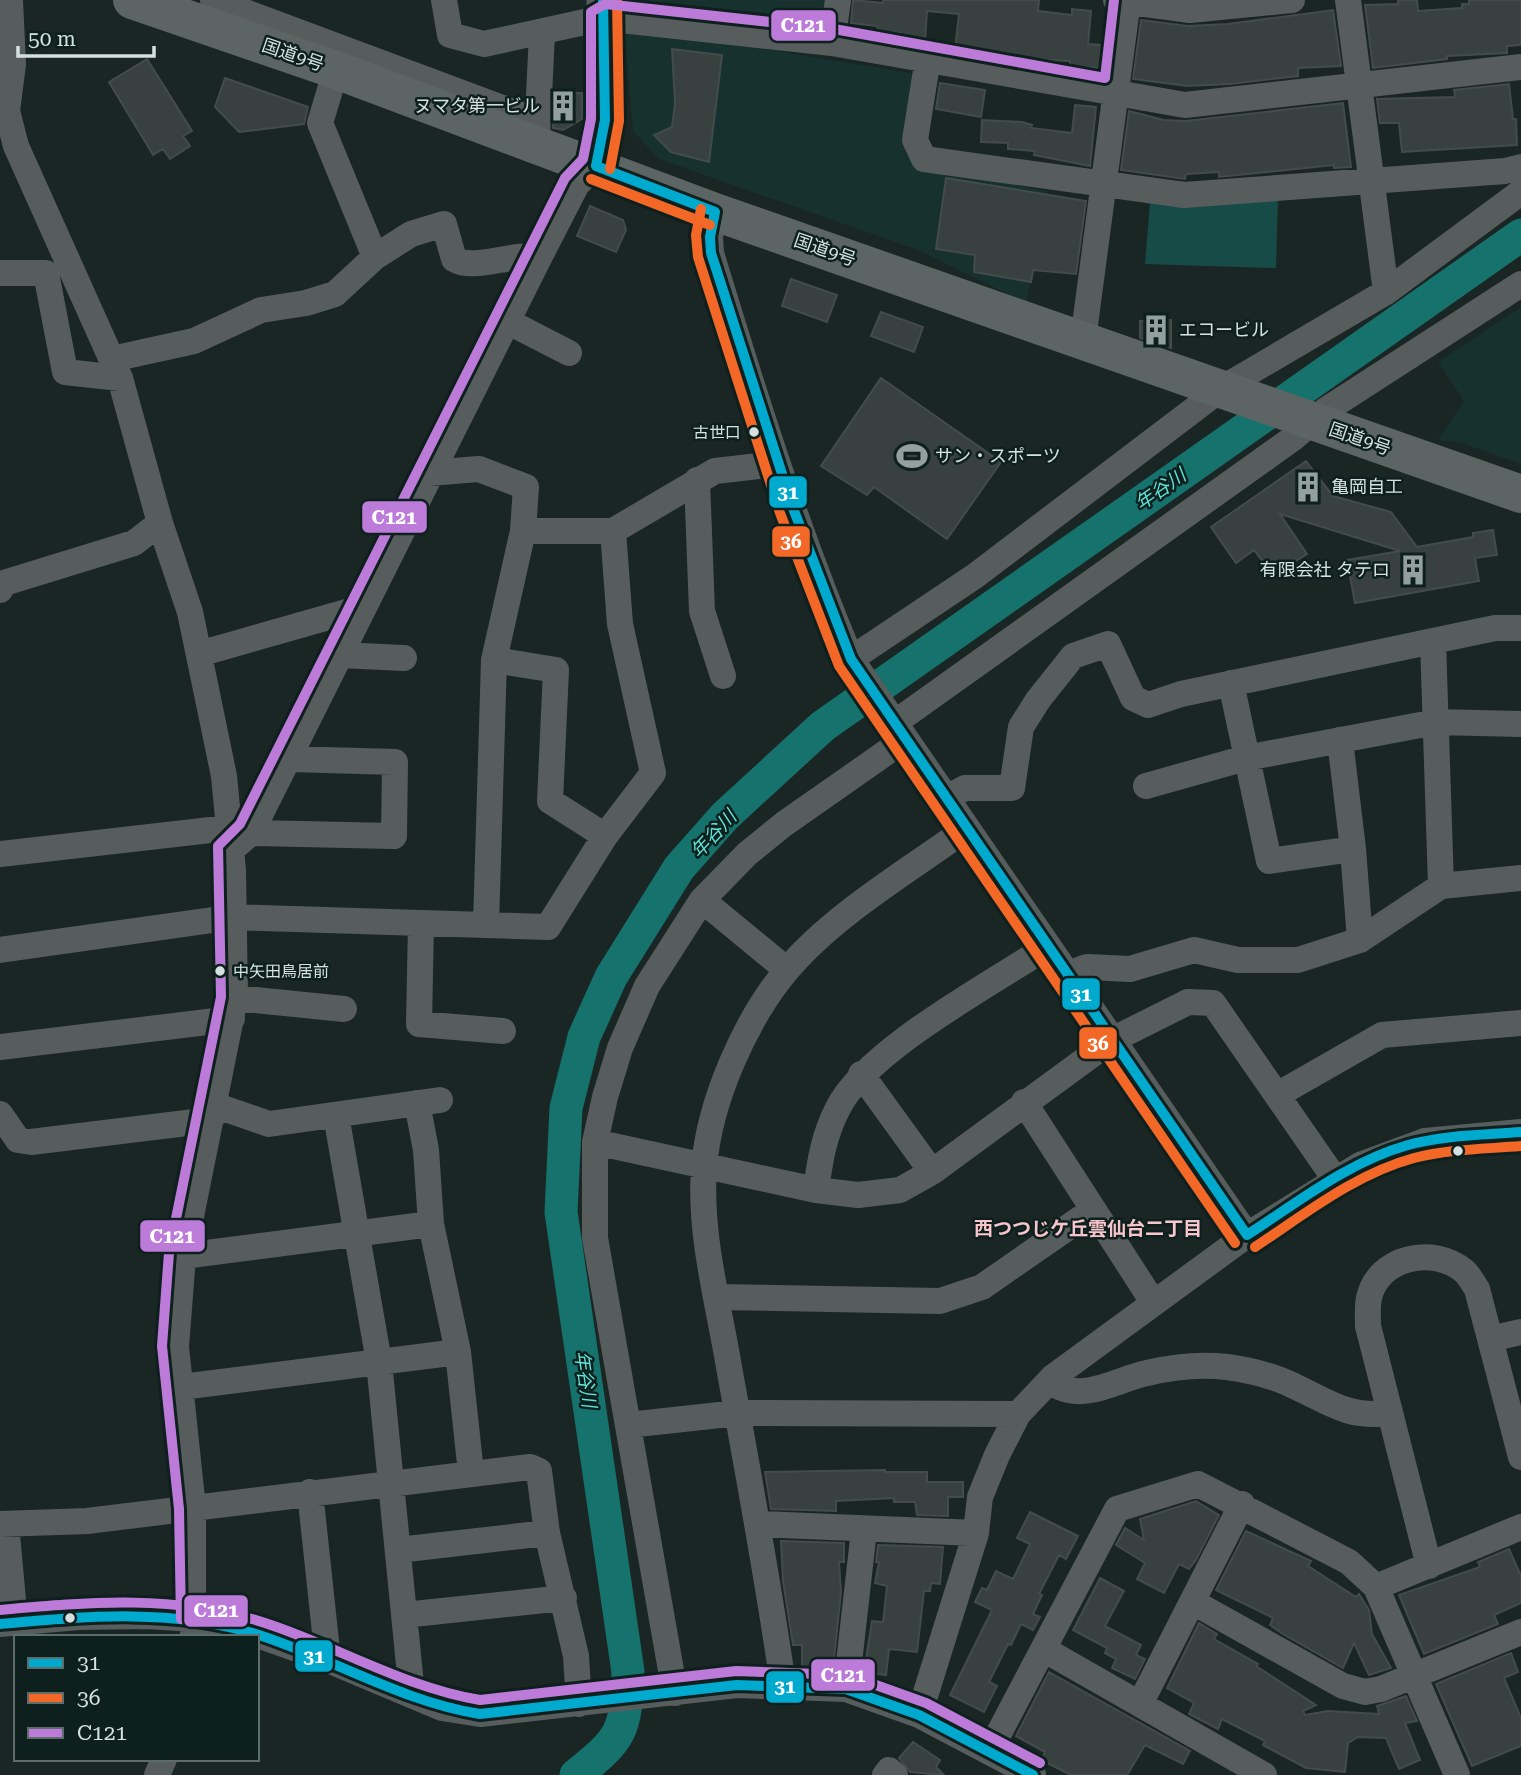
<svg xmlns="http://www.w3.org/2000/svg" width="1521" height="1775" font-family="'Roboto Serif','Noto Sans JP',serif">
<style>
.built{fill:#17312f}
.green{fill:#174b47}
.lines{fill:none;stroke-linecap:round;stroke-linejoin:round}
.river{stroke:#16726c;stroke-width:33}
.building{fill:#384140;stroke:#434c4b;stroke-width:2}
.minor{stroke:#575d5c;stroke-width:26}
.major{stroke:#565d5c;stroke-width:33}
.highway{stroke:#5c6564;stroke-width:38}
.bus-1-casing{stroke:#0d201e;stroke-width:16}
.bus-2-casing{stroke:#0d201e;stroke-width:16}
.bus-3-casing{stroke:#0d201e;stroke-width:16}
.bus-1{stroke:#00a9ce;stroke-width:10}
.bus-2{stroke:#f36827;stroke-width:10}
.bus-3{stroke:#bd7bd9;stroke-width:10}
.bus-dot{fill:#d5e1e0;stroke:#0d201e;stroke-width:2.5}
.labels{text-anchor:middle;stroke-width:5;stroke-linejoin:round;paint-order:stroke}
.bus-label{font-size:16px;fill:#d5e1e0;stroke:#0d201e;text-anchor:end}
.street-label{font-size:18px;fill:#d5e1e0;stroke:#0d201e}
.poi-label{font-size:18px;fill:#d5e1e0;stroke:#0d201e;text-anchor:start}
.water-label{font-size:19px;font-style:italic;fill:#61e3d9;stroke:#0d201e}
.neighbourhood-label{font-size:19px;font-weight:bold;fill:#f9c5cd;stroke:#0d201e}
.line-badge{stroke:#0d201e;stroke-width:2.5}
.badge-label{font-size:19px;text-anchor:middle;font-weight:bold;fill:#fff}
</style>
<rect width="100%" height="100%" fill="#1a2624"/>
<path class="built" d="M623,0H830L826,26L816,31L624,5Z
M624,31L735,44L917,74L905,152L917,165L1048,191L1026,303L918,250L659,159L633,131Z
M1521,307V464L1459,442L1438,440L1464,401L1438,362Z"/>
<path class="green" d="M1278,197L1276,268L1145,264L1150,202Z"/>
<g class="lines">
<path class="river" d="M576,1775C623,1737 625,1733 628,1672L561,1212L566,1108L584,1037L611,977L679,868L725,816L823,726L1521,235"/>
</g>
<path class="building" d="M853,0L883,3V0H1039L1038,11L1072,15V9L1091,11L1088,44L1101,45L1099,68L1070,66V61L1029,59L955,49L959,14L927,11L925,42L901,39V33L877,31L878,26L851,23Z
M1398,0H1417L1418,11L1462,8V4H1469V0H1521V45L1507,46V53L1447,56V59L1373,68L1365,5L1398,4Z
M1333,10L1341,66L1298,68V76L1230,84L1187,86L1133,79L1141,20L1188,26L1228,24Z
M672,49L722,55L709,162L671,152L654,135L672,127L675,103Z
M147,59L192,131L183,136L190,146L170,159L163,149L153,155L109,82Z
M225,78L308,107L304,124L239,132L215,107Z
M940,83L985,90L981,117L936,109Z
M1509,84L1513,119H1516L1517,145L1402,152L1399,123H1380L1377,99L1455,97L1454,90Z
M555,93H582V119L563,130L553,128Z
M1343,103L1351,167L1334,168V165L1219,177V172L1186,174L1185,179L1121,170L1129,111L1164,120L1186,121Z
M1075,105L1096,107L1090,166L1034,155L1035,151L1008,149V143L981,142L982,120L1022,122L1032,125L1031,128L1072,133Z
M946,178L1086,201L1076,274L1033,270L1031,282L974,272L975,255L936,249Z
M590,206L623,220L626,230L616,252L577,236Z
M791,279L837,295L827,322L782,306Z
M881,312L923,327L914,352L871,336Z
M1171,320V348L1140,338V321Z
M881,378L1001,462L947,539L874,487L867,495L821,466Z
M1306,461L1333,496L1391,512L1417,547L1473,537V533L1493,530L1497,555L1475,558L1479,581L1355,603L1347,560L1400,551L1280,514L1307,554L1286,567L1269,570L1254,550L1236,563L1211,527Z
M885,1470V1472H927V1482H963V1497H948V1516L917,1515L915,1502H894V1498L836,1501V1511L771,1509L765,1472Z
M1196,1501L1219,1515L1196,1560L1189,1569L1179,1564L1164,1593L1137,1579L1145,1563L1116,1545L1125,1528L1144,1540L1140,1519Z
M1030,1512L1078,1536L1066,1559L1059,1555L1039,1594L1042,1595L1033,1614L1040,1617L1033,1630L1021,1624L1011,1645L1008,1644L989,1682L997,1686L984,1712L950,1695L992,1610L975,1602L982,1588L987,1590L996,1571L1013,1579L1030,1544L1017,1538Z
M1246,1531L1311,1561L1308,1566L1356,1597L1359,1594L1369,1610L1372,1634L1391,1668L1369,1675L1354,1643L1343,1668L1283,1634L1270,1625L1273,1618L1216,1590Z
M781,1541L844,1543V1562H839L841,1592L833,1668H802V1645H793L783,1581Z
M878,1545L943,1547L940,1584L931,1583L930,1591H924L917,1652L889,1649L886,1675L864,1672L872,1621L883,1622L887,1586L875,1583L879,1562H876Z
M1509,1549L1521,1576V1603L1494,1615L1498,1624L1424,1654L1399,1595L1480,1567L1478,1562Z
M1100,1578L1124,1591L1105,1626L1141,1645L1136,1655L1145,1659L1135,1679L1112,1668L1116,1659L1105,1653L1107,1648L1073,1630Z
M1199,1623L1217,1634L1214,1639L1258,1664L1256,1666L1316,1705L1303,1711L1305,1715L1328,1711L1379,1714L1377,1706L1406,1696L1417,1721L1405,1723L1420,1760L1399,1769L1386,1738L1358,1737L1348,1743L1345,1772L1306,1768L1263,1745L1265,1741L1222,1719L1218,1729L1189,1714L1194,1703L1167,1688Z
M1511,1653L1518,1672L1504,1678L1521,1718V1746L1472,1766L1436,1684Z
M1049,1672L1190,1751L1183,1764L1145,1745L1127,1775H1071L1041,1760L1045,1752L1016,1736Z
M913,1742L940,1760L936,1767L944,1775L910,1772L899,1758Z"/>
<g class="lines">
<path class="minor" d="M10,0L13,64L7,111L16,146L120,378L160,523L190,612L224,776L233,870L235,998L183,1256L176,1347L193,1508V1637
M213,0L537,121
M444,0L450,35L484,44L603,18L832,43L1185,105L1521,67
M1116,0L1190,10L1292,0
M1348,0L1386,292
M832,43L838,0
M928,58L915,140L924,159L1184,195L1505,171L1521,167
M336,70L320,123L375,257
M537,136L542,34
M715,212L710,237L711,253C753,391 795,526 851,659L1247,1235
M0,273H46L65,372L120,378
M507,321L569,353
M1083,340L1128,0
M112,359L194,341L261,310L306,303L335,294L375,257L411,234L444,224L454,259C474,272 515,251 539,258
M429,473L479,469L526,487L523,531L494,660L486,925
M697,480L702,611L723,676
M523,531H613L715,471L776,464
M0,590L4,583L134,543L160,523
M1433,641L1441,886L1521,878
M199,654L364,607
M340,655L404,658
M851,659L975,576L1221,389L1386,292L1521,192
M494,660L556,670L550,801L605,836
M1231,683L1269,861L1353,849L1360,940
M893,724L1292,439L1326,410L1521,284
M1340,740L1353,849
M1146,786L1246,758L1436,722L1521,724
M944,799L965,788H1012L1021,727L1038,700L1073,656L1108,644L1133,698L1148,705L1181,694L1495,628H1521
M251,833L394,836L395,762L290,759
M231,850L251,833L539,258L577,184L596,166
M0,854L228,828
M702,900L787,970
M421,923L419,1024L503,1031
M0,950L234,917L548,927L605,836L653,773L620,624L613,531
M1066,975L1087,967L1130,969L1194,950L1238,960H1298L1360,940L1441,886
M235,998L344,1009
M0,1047L232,1019
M861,1074L932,1172
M1277,1095L1382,1035L1521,1023
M1024,1102L1153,1302
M417,1103L426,1150L431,1224L458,1352L471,1473
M214,1105L269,1124L440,1100
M0,1114L18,1140L31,1142L211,1120
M336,1115L379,1362L412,1695
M595,1142L816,1190L858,1195L900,1190L932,1172L1112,1040L1188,1002L1213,1003L1335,1179
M816,1190C820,1160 824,1135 838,1108C867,1050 991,984 1047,947
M183,1256L431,1224
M717,1297L940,1301L982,1287L1093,1210
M1490,1339L1521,1332
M1053,1377L1059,1387C1088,1400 1118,1379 1147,1373C1172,1367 1201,1364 1227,1367C1249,1370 1274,1376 1294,1386C1331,1403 1347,1418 1390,1413
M181,1387L458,1352
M628,1425L738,1413L1018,1414
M310,1492L328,1660
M0,1524L87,1521L530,1467L539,1471L547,1533L576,1656L579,1704
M6,1524L15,1622
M759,1524L976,1533
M398,1550L547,1533
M1429,1566L1368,1326C1368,1317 1367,1307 1369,1298C1378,1257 1433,1245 1464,1271C1469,1275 1473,1283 1477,1289L1521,1457
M1376,1587L1521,1527
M1193,1602L1343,1686L1365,1692L1381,1689L1521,1632
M404,1615L564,1598
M0,1624L78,1617L147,1616L195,1619L258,1635L328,1660L442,1708L480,1714L737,1685L846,1689L919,1715L1033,1775
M1045,1650L1264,1775
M783,1685C768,1578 748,1473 729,1367C718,1301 699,1234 704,1168C709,1102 745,1020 787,970C833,915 908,871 966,829
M846,1689L864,1530
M675,1693L595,1238V1142L605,1097L620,1048L647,986L702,900L747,854L784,824L904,740
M1141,1702L1242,1504
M919,1715L976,1533L980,1497L997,1455L1018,1414L1053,1377L1247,1235L1360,1165L1425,1141L1521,1132
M990,1750L1117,1509L1198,1484L1349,1562L1376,1587L1457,1775
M157,1775L164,1759
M885,1775L889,1770L895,1775"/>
<path class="major" d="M596,166L605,120L603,0"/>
<path class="highway" d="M132,0L336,70L715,212L1521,494"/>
<g class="bus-1-casing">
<path id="bus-1" d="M596,166L605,120L603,0
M596,166L715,212
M715,212L710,237L711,253L793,508L851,659L1247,1235
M1247,1235C1298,1202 1348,1162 1408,1145C1444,1135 1483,1135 1521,1132
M0,1624C88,1616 174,1608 259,1635C333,1659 403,1702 480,1714L737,1685L846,1689L919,1715L1033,1775"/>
</g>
<g class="bus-2-casing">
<path id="bus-2" d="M610,169L619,121L617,0
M591,179L710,225
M701,209L696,235L698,257L780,513L839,666L1235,1243
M1255,1247C1305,1214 1355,1174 1414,1158C1449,1149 1485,1149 1521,1146"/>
</g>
<g class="bus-3-casing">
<path id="bus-3" d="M0,1610C89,1602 178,1594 265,1623C336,1646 406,1688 480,1700L736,1671L848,1675L926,1703L1040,1763
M181,1619L179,1509L162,1346L169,1253L221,997L218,846L240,824L565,178L583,159L591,119V12L605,4L834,29L1105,78L1114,0"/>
</g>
<use href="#bus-1" class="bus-1"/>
<use href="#bus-2" class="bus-2"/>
<use href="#bus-3" class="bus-3"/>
</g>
<defs>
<g id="building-bare" transform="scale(2.415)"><path d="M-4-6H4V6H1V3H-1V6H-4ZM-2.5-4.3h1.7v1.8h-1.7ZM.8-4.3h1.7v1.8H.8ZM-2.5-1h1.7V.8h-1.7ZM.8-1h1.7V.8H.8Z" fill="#94a09e" stroke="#0d201e" stroke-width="2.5" paint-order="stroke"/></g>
<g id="stadium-bare" transform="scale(2.415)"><path d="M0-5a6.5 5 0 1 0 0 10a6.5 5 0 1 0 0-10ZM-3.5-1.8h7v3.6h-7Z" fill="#94a09e" stroke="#0d201e" stroke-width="2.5" paint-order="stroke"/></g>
</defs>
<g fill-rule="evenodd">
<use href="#building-bare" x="563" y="106"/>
<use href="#building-bare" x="1156" y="330"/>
<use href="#stadium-bare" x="912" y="456"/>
<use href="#building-bare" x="1308" y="487"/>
<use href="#building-bare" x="1413" y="570"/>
</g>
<g class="bus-dot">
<circle cx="754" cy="432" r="6"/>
<circle cx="220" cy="971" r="6"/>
<circle cx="1458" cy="1151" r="6"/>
<circle cx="70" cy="1618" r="6"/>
</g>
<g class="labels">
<g class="bus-label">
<text x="741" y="438">古世口</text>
<text x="233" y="977" text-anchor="start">中矢田鳥居前</text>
</g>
<g class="street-label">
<text transform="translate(293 55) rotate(19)" y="6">国道9号</text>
<text transform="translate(825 250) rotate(19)" y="6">国道9号</text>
<text transform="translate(1360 439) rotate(19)" y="6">国道9号</text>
</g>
<g class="poi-label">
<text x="540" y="112" text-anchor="end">ヌマタ第一ビル</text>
<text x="1179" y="336">エコービル</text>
<text x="935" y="462">サン・スポーツ</text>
<text x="1331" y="493">亀岡自工</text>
<text x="1390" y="576" text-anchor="end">有限会社 タテロ</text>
</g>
<g class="water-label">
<text transform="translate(1160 489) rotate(-35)" y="7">年谷川</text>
<text transform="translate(713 834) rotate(-47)" y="7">年谷川</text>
<text transform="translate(586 1379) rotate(82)" y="7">年谷川</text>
</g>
<g class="neighbourhood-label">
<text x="1088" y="1235">西つつじケ丘雲仙台二丁目</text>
</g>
</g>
<g class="line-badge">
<rect x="770" y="9" width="67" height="33" rx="7" fill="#bd7bd9"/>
<rect x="768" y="475" width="40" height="34" rx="7" fill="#00a9ce"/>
<rect x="361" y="500" width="67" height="34" rx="7" fill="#bd7bd9"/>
<rect x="771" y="525" width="40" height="33" rx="7" fill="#f36827"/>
<rect x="1061" y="977" width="40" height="34" rx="7" fill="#00a9ce"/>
<rect x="1078" y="1026" width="40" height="34" rx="7" fill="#f36827"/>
<rect x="139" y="1219" width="67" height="34" rx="7" fill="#bd7bd9"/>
<rect x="183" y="1594" width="66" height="34" rx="7" fill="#bd7bd9"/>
<rect x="294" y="1639" width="40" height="34" rx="7" fill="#00a9ce"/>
<rect x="810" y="1658" width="66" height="34" rx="7" fill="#bd7bd9"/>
<rect x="765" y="1670" width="40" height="34" rx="7" fill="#00a9ce"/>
</g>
<g class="badge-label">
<text x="803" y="32">C121</text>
<text x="788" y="499">31</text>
<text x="394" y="524">C121</text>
<text x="791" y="548">36</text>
<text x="1081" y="1001">31</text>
<text x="1098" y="1050">36</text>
<text x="172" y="1243">C121</text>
<text x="216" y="1617">C121</text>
<text x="314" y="1663">31</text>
<text x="843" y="1682">C121</text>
<text x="785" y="1693">31</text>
</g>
<rect x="14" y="1635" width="245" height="126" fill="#0d201e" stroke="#5d6d6c" stroke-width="2"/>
<rect x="28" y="1658" width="35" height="10" fill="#00a9ce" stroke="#5d6d6c" stroke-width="2"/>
<text x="77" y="1670" font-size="21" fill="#d5e1e0">31</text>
<rect x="28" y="1693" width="35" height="10" fill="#f36827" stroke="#5d6d6c" stroke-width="2"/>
<text x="77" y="1705" font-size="21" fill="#d5e1e0">36</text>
<rect x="28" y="1728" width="35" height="10" fill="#bd7bd9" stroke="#5d6d6c" stroke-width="2"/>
<text x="77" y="1740" font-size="21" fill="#d5e1e0">C121</text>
<path d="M18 46v10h136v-10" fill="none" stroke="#d5e1e0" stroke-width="3.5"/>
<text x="28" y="46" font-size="21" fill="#d5e1e0" stroke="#0d201e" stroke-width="5" paint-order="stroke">50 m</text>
</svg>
